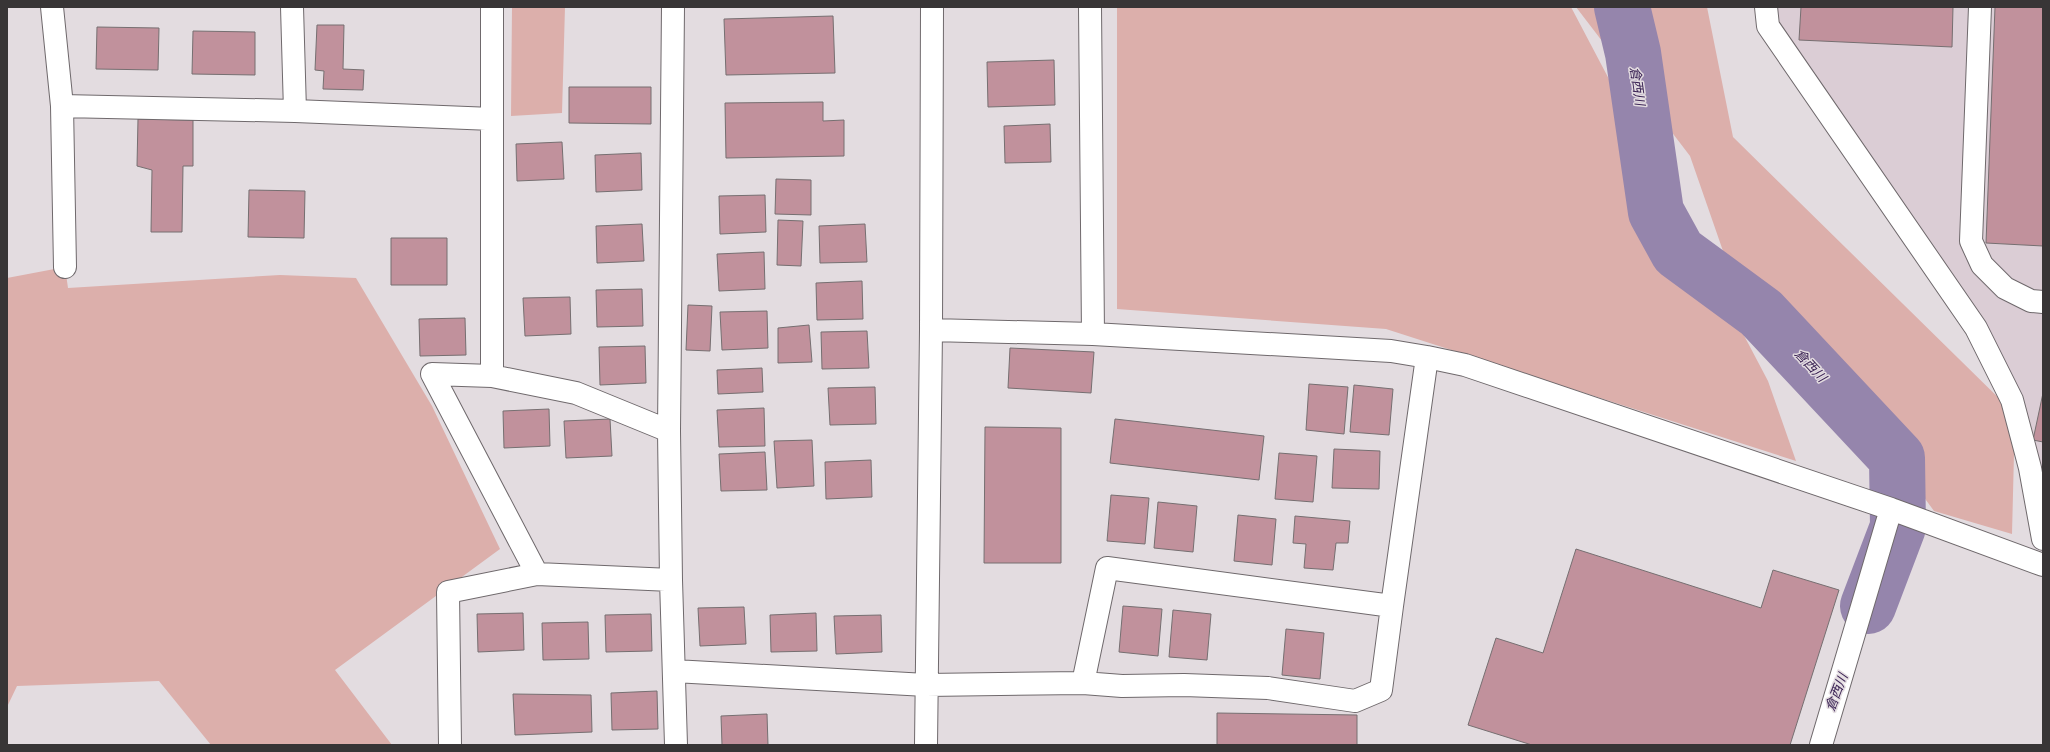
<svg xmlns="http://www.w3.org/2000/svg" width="2050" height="752" font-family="Lato,'Noto Sans JP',sans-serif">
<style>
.built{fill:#dbcdd5}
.green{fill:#dcafab}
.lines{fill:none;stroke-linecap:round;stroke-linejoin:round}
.river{stroke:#9585ac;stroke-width:56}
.building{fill:#c1919c;stroke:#766f71}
.minor-casing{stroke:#6f696c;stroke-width:24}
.minor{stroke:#fff;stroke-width:22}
.labels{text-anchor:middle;stroke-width:3;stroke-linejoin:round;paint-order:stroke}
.water-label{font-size:13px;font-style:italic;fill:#3a2254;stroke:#e3dce0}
</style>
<rect width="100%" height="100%" fill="#e3dce0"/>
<path class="built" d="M1777,7H2043V498L1987,330L1780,23Z"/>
<path class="green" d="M512,7H565L562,113L511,116Z
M1117,7H1571L1768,381L1796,461L1386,329L1117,309Z
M1576,7H1707L1733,137L2015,414L2012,534L1934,511L1810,341L1739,297L1690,156Z
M65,267L68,288L280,275L356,278L432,406L500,549L335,670L392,745H211L159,681L17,686L7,707V278Z"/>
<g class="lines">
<path class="river" d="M1622,7L1633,53L1656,212L1678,252L1761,313L1897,458L1898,527L1868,606"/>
</g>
<path class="building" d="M1801,7H1953L1952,47L1799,40Z
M1995,7H2043V246L1986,243Z
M833,16L835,73L726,75L724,19Z
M317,25H344L343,69L364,70L363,90L323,89L324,71L315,70Z
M97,27L159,28L158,70L96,69Z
M193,31L255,32V75L192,74Z
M1054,60L1055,105L988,107L987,62Z
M569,87H651V124L569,123Z
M823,102V121L844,120V156L726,158L725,103Z
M138,119L193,120V166H183L182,232H151L152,170L137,166Z
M1050,124L1051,162L1005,163L1004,126Z
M562,142L564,179L517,181L516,144Z
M641,153L642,190L596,192L595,155Z
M776,179L811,180V215L775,214Z
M249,190L305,191L304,238L248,237Z
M765,195L766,232L720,234L719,196Z
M778,220L803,221L801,266L777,265Z
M642,224L644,261L597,263L596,226Z
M865,224L867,262L820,263L819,226Z
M391,238H447V285H391Z
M764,252L765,289L719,291L717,254Z
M862,281L863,319L817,320L816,283Z
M642,289L643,326L597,327L596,290Z
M570,297L571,334L525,336L523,298Z
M688,305L712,306L710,351L686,350Z
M767,311L768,348L722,350L720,312Z
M465,318L466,355L420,356L419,319Z
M809,325L812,362L778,363V328Z
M867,331L869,368L822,369L821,332Z
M645,346L646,383L600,385L599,347Z
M1010,348L1094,352L1091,393L1008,388Z
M762,368L763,392L718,394L717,370Z
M1309,384L1348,387L1344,434L1306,430Z
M1354,385L1393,389L1389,435L1350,432Z
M875,387L876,424L830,425L828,388Z
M2043,393V442L2033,440Z
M764,408L765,446L719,447L717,410Z
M549,409L550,446L504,448L503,411Z
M610,419L612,456L566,458L564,421Z
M1115,419L1264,436L1259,480L1110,463Z
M985,427L1061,428V563H984Z
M812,440L814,486L777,488L774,441Z
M1334,449L1380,451L1379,489L1332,488Z
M765,452L767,490L721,491L719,454Z
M1279,453L1317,456L1313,502L1275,499Z
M871,460L872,497L826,499L825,462Z
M1111,495L1149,498L1145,544L1107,541Z
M1158,502L1197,506L1193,552L1154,548Z
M1238,515L1276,519L1272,565L1234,561Z
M1295,516L1350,521L1348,543H1336L1333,570L1304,568L1306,544L1293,543Z
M1576,549L1761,608L1773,570L1839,590L1790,745H1532L1468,725L1496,638L1543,653Z
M1123,606L1162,609L1158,656L1119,652Z
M744,607L746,644L700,646L698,608Z
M1173,610L1211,614L1207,660L1169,657Z
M523,613L524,650L478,652L477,614Z
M816,613L817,651L771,652L770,615Z
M651,614L652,651L606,652L605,615Z
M881,615L882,652L836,654L834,616Z
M588,622L589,659L543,660L542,623Z
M1286,629L1324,633L1320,679L1282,675Z
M657,691L658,729L612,730L611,693Z
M513,694L591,695L592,732L515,735Z
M1217,713L1357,715V745H1217Z
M767,714L768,745H722L721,716Z"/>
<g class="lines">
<g class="minor-casing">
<path id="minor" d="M52,7L62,106L65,267
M292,7L295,111
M492,7V376L576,393L669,431L673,7
M1090,7L1093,334
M1766,7L1768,26L1976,328L2012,400L2030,468L2043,539
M1980,7L1971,241L1982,265L2005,288L2031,301L2043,302
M62,106L295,111L492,119
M1427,357L1465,365L1891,509L2043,565
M492,376L432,374L537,574
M669,431L671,580
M674,671L926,685L1083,683L1107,568L1392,606L1427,357L1391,351L1093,334L931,330
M1083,683L1122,686L1184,685L1268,688L1355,701L1381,690L1392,606
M450,745L448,592L537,574L671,580L676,745
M926,745L931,330L932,7
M1821,745L1891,509"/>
</g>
<use href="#minor" class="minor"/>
</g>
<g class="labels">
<g class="water-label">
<text transform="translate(1638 86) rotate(82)" y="5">倉西川</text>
<text transform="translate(1811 365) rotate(47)" y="5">倉西川</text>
<text transform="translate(1836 692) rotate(-69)" y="5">倉西川</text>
</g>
</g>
<rect width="2050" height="752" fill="none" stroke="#383536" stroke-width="16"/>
</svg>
